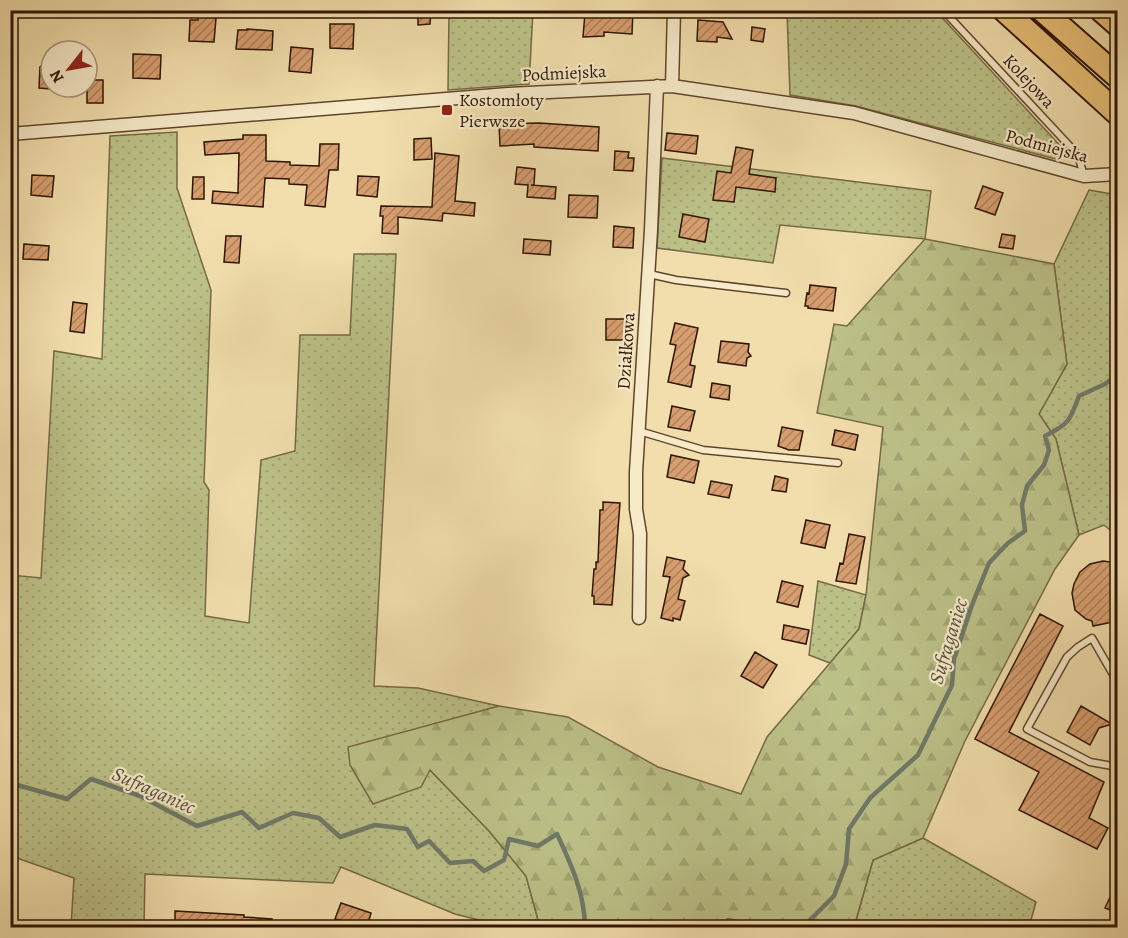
<svg xmlns="http://www.w3.org/2000/svg" width="1128" height="938" font-family="Alegreya,serif">
<style>
.grass{fill:url(#grass-dots);stroke:#756a44;stroke-width:1.5}
.forest{fill:url(#forest-firs);stroke:#756a44;stroke-width:1.5}
.lines{fill:none;stroke-linecap:round;stroke-linejoin:round}
.stream{stroke:#6f7968;stroke-width:4.5}
.building{fill:url(#building-hatch);stroke:#2e1400;stroke-width:1.5}
.service-casing{stroke:#5f462b;stroke-width:9}
.minor-casing{stroke:#5f462b;stroke-width:15}
.motorway-casing{stroke:#2e1400;stroke-width:26}
.service{stroke:#f6eac9;stroke-width:6}
.minor{stroke:#f6eac9;stroke-width:12}
.motorway{stroke:#e8bf76;stroke-width:22}
.poi-dot{fill:#8f2418;stroke:#f6eac9;stroke-width:2}
.labels{text-anchor:middle;stroke-width:4.5;stroke-linejoin:round;paint-order:stroke}
.street-label{font-size:18px;fill:#2e1400;stroke:#f6eac9}
.poi-label{font-size:18px;fill:#2e1400;stroke:#f6eac9;text-anchor:start}
.water-label{font-size:20px;font-style:italic;fill:#544f3d;stroke:#f6eac9}
</style>
<defs>
<pattern id="grass-dots" width="8" height="8" patternUnits="userSpaceOnUse" patternTransform="scale(1.5)"><rect width="8" height="8" fill="#bcc188"/><path d="M2 2h.1M6 6h.1" fill="none" stroke="#a2a574" stroke-width="1.8" stroke-linecap="round"/></pattern>
<pattern id="forest-firs" width="22" height="20" patternUnits="userSpaceOnUse" patternTransform="scale(1.5)"><rect width="22" height="20" fill="#bcc188"/><path d="M5 1l3.5 6h-7zM16 11l3.5 6h-7z" fill="#a2a574"/></pattern>
<pattern id="building-hatch" width="6" height="6" patternUnits="userSpaceOnUse" patternTransform="scale(1.5)"><rect width="6" height="6" fill="#d79e6f"/><path d="M-1 1l2-2M0 6l6-6M5 7l2-2" fill="none" stroke="#af8059"/></pattern>
</defs>
<rect width="100%" height="100%" fill="#f1deac"/>
<filter id="stains"><feTurbulence type="fractalNoise" baseFrequency=".00333" numOctaves="4"/><feColorMatrix values="0 0 0 0 .2 0 0 0 0 .09 0 0 0 0 .02 0 0 0 .5 -.17"/></filter>
<radialGradient id="worn" r=".72"><stop offset=".6" stop-color="#630" stop-opacity="0"/><stop offset="1" stop-color="#630" stop-opacity=".3"/></radialGradient>
<path class="grass" d="M449,11H533L529,84L448,90Z
M787,11H936L1065,151L1059,160L856,106L790,95Z
M177,132V188L211,290L204,482L209,490L205,616L249,623L261,460L295,451L300,335H350L354,254H396L374,686L418,688L499,706L454,719L430,770L489,831L526,876L540,927H507L455,914L341,867L333,883L145,874L144,927H71L74,878L11,856V575L41,578L54,351L102,359L110,136Z
M662,158L931,191L925,239L780,225L773,263L657,248Z
M1089,190L1117,195V536L1104,525L1079,535L1056,439L1039,414L1067,364L1054,264Z
M818,581L866,595L859,629L830,663L809,655Z
M923,838L1036,902L1029,927L854,928L873,860Z"/>
<path class="forest" d="M925,239L1054,264L1067,364L1039,414L1056,439L1079,535L1055,569L965,741L923,838L873,860L854,927H540L526,876L489,831L430,770L421,787L373,804L350,765L348,747L499,706L568,717L658,767L741,794L767,737L859,629L866,595L883,427L817,413L834,324L847,326Z"/>
<g class="lines">
<path class="stream" d="M10,783L67,799L91,779L140,796L197,826L242,812L259,828L293,813L319,818L340,837L375,825L407,829L418,847L429,841L450,863L473,861L484,871L504,860L509,839L538,846L557,834C571,864 585,894 585,928
M728,928V920L769,928
M800,928L803,927L834,896L846,864L849,829L870,798L918,755L952,685L954,659L972,605L989,563L1008,543L1025,531L1022,505L1027,486L1044,465L1049,450L1045,436C1069,424 1070,421 1079,396L1105,384L1118,374"/>
</g>
<path class="building" d="M199,10H212L211,17L216,18L214,42L189,41L190,20H198Z
M418,10L431,12L430,24L418,25Z
M615,10H633L632,34L604,32V36L583,37L585,13L615,15Z
M698,20L723,22L732,39L717,37V42L697,41Z
M330,24H354L353,49L330,48Z
M752,27L765,29L763,42L751,40Z
M247,29L273,31L272,50L236,49L238,30H247Z
M291,47L313,49L311,73L289,71Z
M133,54L161,55L160,79L133,78Z
M51,59V89L39,88L40,67Z
M87,80H103V103H87Z
M539,123L599,127L598,151L534,147V144L500,146L499,124Z
M667,133L698,136L696,154L665,150Z
M243,135H266V161L290,162V165L319,166L320,144H339L338,170H329L325,207L305,205L307,185L289,184V179L265,178L263,207L212,203L213,191L238,193L239,153L205,155L204,142L243,139Z
M431,138L432,159L414,160V139Z
M736,147L753,150L749,174L776,178L775,192L736,187L734,202L713,200L717,171L731,173Z
M615,151L629,152L628,158H634L633,171L614,170Z
M435,153L459,156L455,201L475,203L474,216L443,213L442,221L398,217V234L382,233L383,216H380L381,206L432,207Z
M517,167L535,169L534,185H531L556,187L555,199L527,197L528,185L515,184Z
M32,175L54,176L52,197L31,195Z
M358,176L379,177L377,197L357,195Z
M193,177H204V199H192Z
M983,186L1003,193L995,215L975,208Z
M569,195L598,196L597,218L568,217Z
M683,214L709,219L705,242L679,237Z
M614,226L634,228L633,248L613,247Z
M1002,234L1015,236L1013,249L999,247Z
M226,236H241L239,263L224,262Z
M524,239L551,241L550,255L523,253Z
M24,244L49,246L48,260L23,259Z
M810,285L836,288L833,311L808,308V306H805L807,293L809,294Z
M73,302L87,304L84,333L70,331Z
M606,319H626V340H606Z
M675,323L698,328L690,365L695,366L691,387L668,382L676,345L670,344Z
M721,341L749,344L748,352L751,356L747,358L746,366L718,362Z
M712,383L730,386L729,400L710,397Z
M672,406L695,411L690,431L668,427Z
M782,427L803,431L799,450H789L778,446Z
M835,430L858,435L855,450L832,445Z
M671,455L699,461L694,483L667,477Z
M775,476L788,479L786,492L772,490Z
M711,481L732,485L729,498L708,494Z
M603,502L620,503L612,605L594,604V596H592L594,569H596V562H598L600,510H603Z
M806,520L830,525L825,548L801,543Z
M849,534L865,537L856,584L836,581L840,563L843,564Z
M667,557L685,561L683,569L689,575L683,578L678,599L685,601L680,620L673,618V621L661,618L670,577L663,576Z
M1103,561L1110,562L1118,567V621L1093,626L1092,621L1086,619L1075,610L1072,593L1074,584L1080,572L1090,564Z
M782,581L803,586L798,607L777,602Z
M1040,614L1063,626L1009,732L1104,782L1089,818L1108,828L1097,849L1019,810L1039,772L975,739Z
M784,625L809,630L806,644L782,639Z
M755,652L777,665L763,688L741,676Z
M1081,706L1112,724L1099,728L1090,745L1067,732Z
M1118,880V913L1105,908Z
M341,903L371,913L367,927L335,919Z
M175,911L244,915V917L272,919V927H175Z"/>
<g class="lines">
<g class="service-casing">
<path id="service" d="M943,10L1078,155L1084,176
M649,274L676,280L786,293
M639,431L703,450L838,463
M1118,683L1092,638L1078,647L1067,657L1027,729L1090,762L1118,767"/>
</g>
<g class="minor-casing">
<path id="minor" d="M672,86L674,10
M10,134L508,94L672,86L854,113L1084,176L1118,174
M639,618L640,534L636,509V472L651,230L657,86"/>
</g>
<g class="motorway-casing">
<path id="motorway" d="M1004,10L1118,114
M1042,10L1118,77
M1101,10L1118,25"/>
</g>
<use href="#service" class="service"/>
<use href="#minor" class="minor"/>
<use href="#motorway" class="motorway"/>
</g>
<rect class="poi-dot" x="441" y="104" width="12" height="12" rx="3"/>
<g class="labels">
<g class="street-label">
<text transform="translate(564 73) rotate(-3)" y="6">Podmiejska</text>
<text transform="translate(1029 81) rotate(47)" y="6">Kolejowa</text>
<text transform="translate(1047 146) rotate(15)" y="6">Podmiejska</text>
<text transform="translate(626 351) rotate(-86)" y="6">Działkowa</text>
</g>
<g class="poi-label">
<text x="459" y="106">Kostomłoty<tspan x="459" dy="21">Pierwsze</tspan></text>
</g>
<g class="water-label">
<text transform="translate(948 641) rotate(-73)" y="7">Sufraganiec</text>
<text transform="translate(154 790) rotate(24)" y="7">Sufraganiec</text>
</g>
</g>
<rect width="1128" height="938" fill="none" stroke="#f1deac" stroke-width="36"/>
<rect x="12" y="12" width="1104" height="914" fill="none" stroke="#2e1400" stroke-width="3"/>
<rect x="18" y="18" width="1092" height="902" fill="none" stroke="#2e1400" stroke-width="1.5"/>
<g transform="translate(69 69) rotate(239)"><circle r="28" fill="#f6eac9" stroke="#a69479" stroke-width="1.5"/>
<path d="M0-4.5L10 22L0 15L-10 22Z" fill="#8f2418"/>
<text y="-9" font-size="16" font-weight="bold" text-anchor="middle" fill="#2e1400">N</text>
</g>
<rect width="100%" height="100%" filter="url(#stains)"/>
<rect width="100%" height="100%" fill="url(#worn)"/>
</svg>
